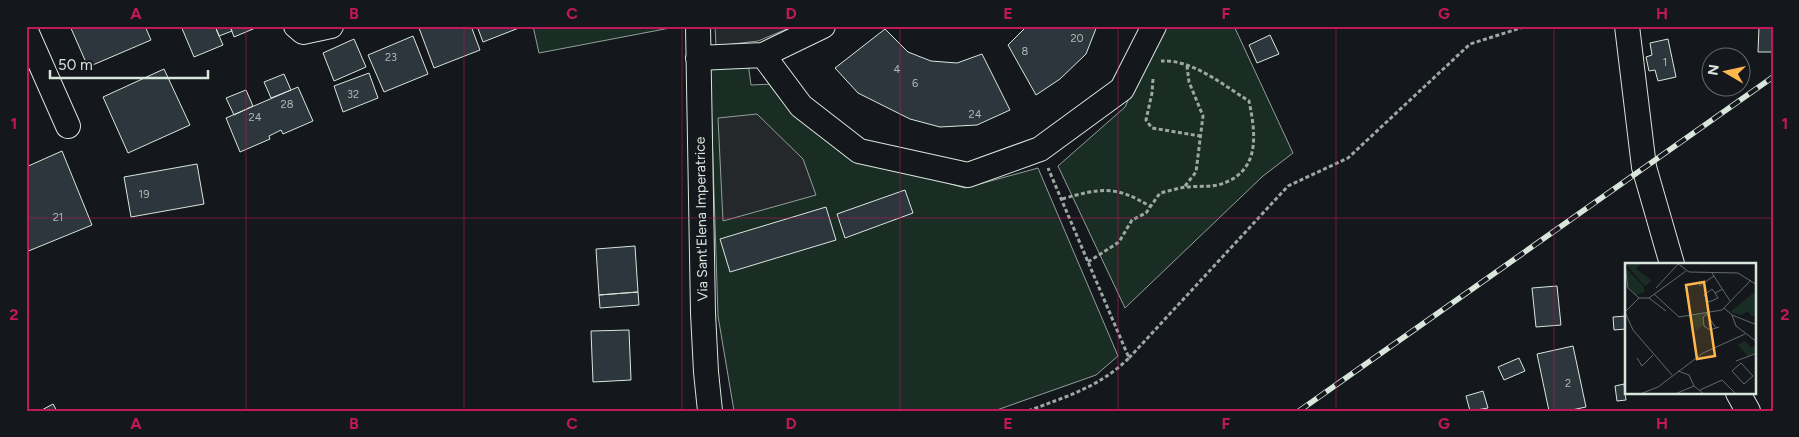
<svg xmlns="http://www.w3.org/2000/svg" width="1799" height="437" font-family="Figtree,sans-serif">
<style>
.green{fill:#1a2d24;stroke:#939e99}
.parking{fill:#24282b;stroke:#939e99}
.building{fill:#2c363c;stroke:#d8e6dc}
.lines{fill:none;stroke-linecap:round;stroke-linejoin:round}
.minor-casing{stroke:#d8e6dc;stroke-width:26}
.path{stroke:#9da8a2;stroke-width:3;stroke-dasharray:4 2.5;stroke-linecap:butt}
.minor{stroke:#14181c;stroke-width:24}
.rail-casing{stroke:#d8e6dc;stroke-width:5.5}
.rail{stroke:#14181c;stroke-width:4;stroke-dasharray:11;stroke-linecap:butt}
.grid{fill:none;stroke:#c2185b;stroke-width:1;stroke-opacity:0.55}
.labels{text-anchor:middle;stroke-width:4;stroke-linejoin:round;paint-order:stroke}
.number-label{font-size:11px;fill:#adbab4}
.street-label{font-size:14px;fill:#d8e6dc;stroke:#14181c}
.inset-road{fill:none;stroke:#626a69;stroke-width:1}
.view{fill:#ffb74d;fill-opacity:0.15;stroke:#ffb74d;stroke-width:2.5}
.inset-edge{fill:none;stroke:#d8e6dc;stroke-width:2.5}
.neatline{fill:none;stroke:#c2185b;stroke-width:2}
.grid-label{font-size:16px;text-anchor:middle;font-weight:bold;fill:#c2185b}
</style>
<rect width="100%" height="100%" fill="#14181c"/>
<path class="green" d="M533,26H669L670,28L539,53Z
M1163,26H1234L1293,153L1263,176L1125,308L1058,166L1125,107Z
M748,63L751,85L773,84L856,158L965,188L1038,168L1118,356L1096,375L994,411H734L718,316L710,68Z"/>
<path class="parking" d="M715,26H794L758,41L716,46Z
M757,114L803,159L816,195L723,221L718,118Z"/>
<path class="building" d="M70,26H145L151,40L88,67Z
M181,26H215L223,45L194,57Z
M215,26H230L232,31L219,36Z
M230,26H260L234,37Z
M425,26H471L480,50L434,68L419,28Z
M477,26H524L483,42Z
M1027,26H1097L1086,54L1060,79L1036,95L1008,45Z
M1759,26H1773V52H1758Z
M885,29L908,52L931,61L957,63L982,54L1010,110L977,125L940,127L910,119L858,93L835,68Z
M1270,35L1279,54L1257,63L1249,45Z
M413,36L428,74L384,92L368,55Z
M354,39L366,67L334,81L323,53Z
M1668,39L1676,77L1658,81L1655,70L1649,71L1646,57L1652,55L1650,43Z
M164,69L190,125L128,153L103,97Z
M369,73L378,98L343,112L334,86Z
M284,74L291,90L271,98L264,82Z
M298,87L313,121L283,134L281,130L269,136L270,139L240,152L226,118Z
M246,90L253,106L234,115L226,98Z
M62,151L92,225L26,252V167Z
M197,164L204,204L131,217L124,177Z
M905,190L913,213L845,238L837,214Z
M826,207L836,240L730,272L720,239Z
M635,246L638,292L599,295L596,249Z
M1557,286L1561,325L1536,327L1532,288Z
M638,292L639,305L600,308L599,295Z
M1626,316V329L1614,330L1613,317Z
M629,330L631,380L593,382L591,331Z
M1573,346L1586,407L1567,411H1549L1537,354Z
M1519,358L1525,371L1504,380L1498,367Z
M1624,384L1626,400L1617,401L1615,386Z
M1483,391L1488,408L1470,411L1466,396Z
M53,404L57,411H40Z"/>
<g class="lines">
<g class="minor-casing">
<path id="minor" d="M296,26L303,32L331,26
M698,26L703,313L706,372L710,411
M1627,26L1644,167L1672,264
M26,31L68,126
M763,55L801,106L859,151L968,175L1040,149L1122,89L1154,26
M698,58L763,55L823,26
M1738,393L1748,411"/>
</g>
<path class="path" d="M1153,79L1152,93L1146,120L1152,128L1200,136
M1185,186L1196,172L1203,116L1189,82L1187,66
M1062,199C1100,188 1116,185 1151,207
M1088,262L1119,242L1132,220L1146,213L1160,193C1169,191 1178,188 1187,187C1197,186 1208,187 1218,185C1261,173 1256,135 1249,101C1223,85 1192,59 1161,61
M1129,358L1288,186L1348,158L1470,44L1527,26
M1028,411C1067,396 1098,388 1129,358L1048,168"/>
<use href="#minor" class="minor"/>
<g class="rail-casing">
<path id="rail" d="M1299,411L1773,77"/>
</g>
<use href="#rail" class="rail"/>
</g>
<path class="grid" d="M246,26V411M464,26V411M682,26V411M900,26V411M1118,26V411M1336,26V411M1554,26V411M26,218H1773"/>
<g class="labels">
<g class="number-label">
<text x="1077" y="42">20</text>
<text x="1025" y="55">8</text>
<text x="391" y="61">23</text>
<text x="1665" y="66">1</text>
<text x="897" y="73">4</text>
<text x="915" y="87">6</text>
<text x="353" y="98">32</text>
<text x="287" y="108">28</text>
<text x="975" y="118">24</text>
<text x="255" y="121">24</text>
<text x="144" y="198">19</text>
<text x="58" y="221">21</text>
<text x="1568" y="387">2</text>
</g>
<g class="street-label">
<text transform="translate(701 219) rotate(-91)" y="5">Via Sant'Elena Imperatrice</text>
</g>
</g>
<g transform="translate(1625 263)">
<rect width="131" height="131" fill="#14181c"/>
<path d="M0,0H17L11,6L27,18L20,23ZM1,5L18,23L20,29L11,32L3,24ZM131,28V53H126L123,48L117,52L105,49ZM80,49L78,63L71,67L63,53ZM120,78L126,85L129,83L131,89L123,93L113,82Z" fill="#1a2d24"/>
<path class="inset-road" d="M52,0L64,9L113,10L132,22M0,2L3,25L14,35M87,10L105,38M74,23L89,13M31,25L54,0M90,30L93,35L84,39L79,32L87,26L90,30L98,26M29,31L54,54L97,47L126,17M14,35H24L61,8M24,35L41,48M99,45L107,52L111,63L132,79M0,49L8,67L47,112M0,49L14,35M81,50L91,65L94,64M81,51L78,55L79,63L85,67L91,65M107,52L132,62M12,95L17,103L28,92M111,98L132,90M116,100L128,113L119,121L107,108ZM53,108L64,112L69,123L79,131M75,127L97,117L111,131M15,131L33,124L78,90L120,71M50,131L69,123"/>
<path class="view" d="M79,19L90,93L72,96L61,22Z"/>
<rect width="131" height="131" class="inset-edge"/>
</g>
<rect width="1799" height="437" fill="none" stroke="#14181c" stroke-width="55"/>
<g transform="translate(1726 72) rotate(279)"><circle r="24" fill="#14181c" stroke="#626a69"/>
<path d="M0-4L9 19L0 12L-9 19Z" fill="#ffb74d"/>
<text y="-8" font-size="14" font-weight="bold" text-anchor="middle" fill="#d8e6dc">N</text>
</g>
<path d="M50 70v8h158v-8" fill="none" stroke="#d8e6dc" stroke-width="2.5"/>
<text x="58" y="70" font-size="15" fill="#d8e6dc" stroke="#14181c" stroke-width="4" paint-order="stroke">50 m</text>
<rect x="28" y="28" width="1744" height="382" class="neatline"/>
<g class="grid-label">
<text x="136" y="19">A</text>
<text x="354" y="19">B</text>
<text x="572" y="19">C</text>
<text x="791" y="19">D</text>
<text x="1008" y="19">E</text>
<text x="1226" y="19">F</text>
<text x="1444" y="19">G</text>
<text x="1662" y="19">H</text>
<text x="14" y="129">1</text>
<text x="1785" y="129">1</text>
<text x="14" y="320">2</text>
<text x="1785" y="320">2</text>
<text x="136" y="429">A</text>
<text x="354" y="429">B</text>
<text x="572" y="429">C</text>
<text x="791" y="429">D</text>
<text x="1008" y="429">E</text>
<text x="1226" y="429">F</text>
<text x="1444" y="429">G</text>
<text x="1662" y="429">H</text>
</g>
</svg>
